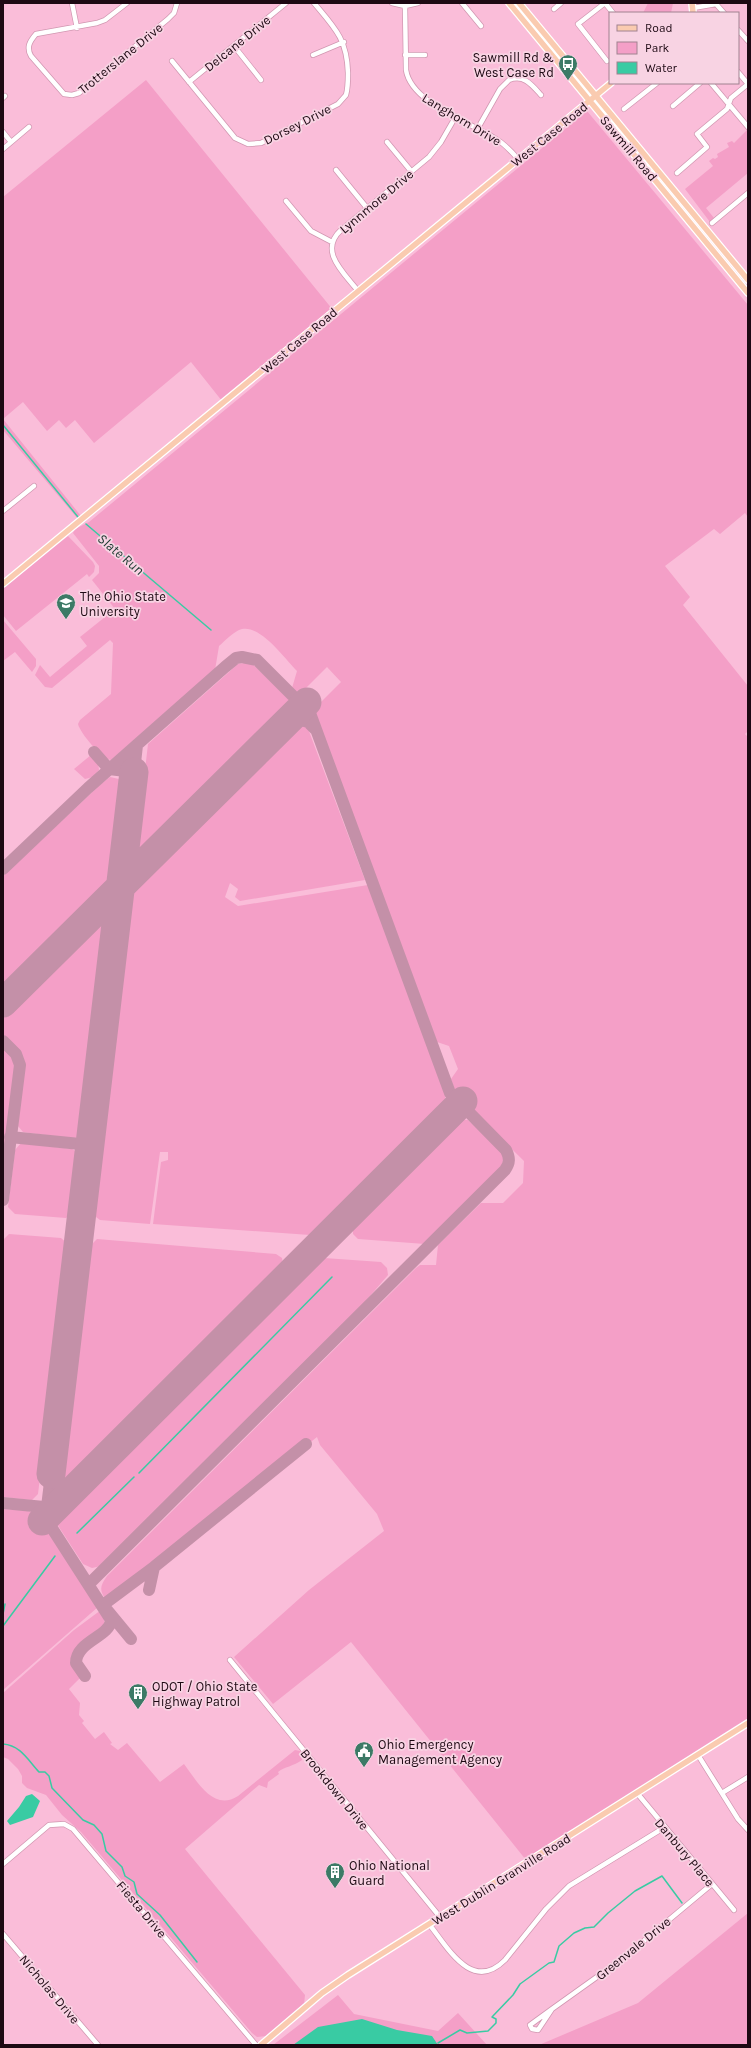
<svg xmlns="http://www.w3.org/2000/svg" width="751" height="2048" font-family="Karla,sans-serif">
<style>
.green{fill:#f49fc7}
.water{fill:#39cba3}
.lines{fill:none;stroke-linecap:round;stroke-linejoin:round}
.stream{stroke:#39cba3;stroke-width:1.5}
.taxiway{stroke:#c490a8;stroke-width:12}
.runway{stroke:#c490a8;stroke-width:29}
.minor-casing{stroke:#d197b1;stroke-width:6}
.major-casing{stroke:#fff;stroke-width:8}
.minor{stroke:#fff;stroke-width:4.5}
.major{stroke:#facbb0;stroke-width:5.5}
.labels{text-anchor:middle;stroke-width:3.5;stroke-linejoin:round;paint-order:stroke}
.street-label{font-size:13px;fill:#1d0913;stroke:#f8d3e3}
.poi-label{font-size:13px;fill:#1d0913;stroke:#f8d3e3;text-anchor:start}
.water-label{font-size:14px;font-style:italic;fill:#1c3930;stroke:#f8d3e3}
</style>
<rect width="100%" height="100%" fill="#fabdd9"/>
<path class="green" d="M648,3H673L671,13H643Z
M146,80L333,310L222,401L191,362L94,443L75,420L66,428L59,420L47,431L23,402L3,419V197Z
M587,111L748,305V517L745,513L720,534L714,529L665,566L690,597L683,605L748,686V731L745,734L748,737V1719L526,1860L351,1642L273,1704L234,1657L309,1590L384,1531L377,1514L320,1445L317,1437L112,1599L106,1600C99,1590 100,1586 107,1576L416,1268L420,1265H436L438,1245L481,1203H503L523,1183L524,1161L456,1094L451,1079L458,1069L449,1046L437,1042L314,709L341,682L327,667L299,695L292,688L297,671C285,659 261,625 242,629C234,631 226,640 219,646L215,670L111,760C102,759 80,733 78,724L80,720L111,694L113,643L110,640L52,688L45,687L35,675L40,665L50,677L87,646L80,637L115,609L92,580L99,573V566L73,533L75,529L89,522Z
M748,129V173L706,208L714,218L710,222L685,189L713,166L709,161L713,158L715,159L718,157L717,154L729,147L727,143L732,141L734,143Z
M3,419L81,516L78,519L3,430Z
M68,536L93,562L95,566L94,572L89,577L87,574L16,631L3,615V588Z
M3,620L36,659V666L32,672L15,652L3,661Z
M250,662L288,697V707L141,852L136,849L148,744L238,664Z
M297,725L307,726L365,880L240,901L235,897L238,889L230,883L225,897L238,906L368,885L446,1094L443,1107L318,1231L310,1235L153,1224L161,1162L168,1160V1152H160L150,1224L100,1220L92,1214L130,893Z
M91,755L98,762L99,770L93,777L85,779L74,769Z
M110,777L119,779L123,785L111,880L109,885L3,990V876L101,784Z
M101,921L106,926L81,1134L74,1139L23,1132L18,1126L24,1060L19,1050L3,1034V1018Z
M3,1048L12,1058L15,1068L3,1161Z
M460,1119L468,1120L504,1154L502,1166L425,1244L358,1239L353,1234V1226Z
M21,1143L72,1149L77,1152L79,1158L73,1211L66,1218L15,1214L8,1207L15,1150Z
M9,1234L61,1238L68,1244L38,1494L32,1500L3,1497V1245L4,1239Z
M97,1239L276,1254L282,1258L283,1264L65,1481L61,1477L87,1249Z
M324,1258L381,1262L387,1268L388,1275L364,1303L101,1566L92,1568L83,1564L57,1524L58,1518L317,1261Z
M3,1509C12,1510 26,1509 34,1513C47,1519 88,1591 98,1607L3,1690Z
M101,1610L104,1617V1624L73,1653L72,1662L80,1678L69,1689L80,1703L79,1715L84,1721L82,1723L95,1739L104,1732L112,1743L110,1744L118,1750L127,1743L160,1782L184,1764C197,1781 213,1812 238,1796L295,1750L300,1751L303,1754L302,1760C294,1766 284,1767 278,1772L279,1774L268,1782L267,1788L259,1785L185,1849L305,1995L304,2005L267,2036L257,2037L252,2033L81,1832L62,1815L46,1795L27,1788L22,1783V1776L18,1769L8,1759L3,1757V1693L74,1630Z
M748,1913V2045H539L638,2003Z
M338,1995L354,2014L438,2031L458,2013L487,2045H273Z"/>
<path class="water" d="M32,1794L40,1801L33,1817L10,1825L7,1821L19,1807L26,1796Z
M362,2019L397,2030L432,2036L438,2045H293L318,2027Z"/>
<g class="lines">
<path class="stream" d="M3,425L78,517
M86,524L211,630
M139,1473L332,1277
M77,1533L134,1477
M3,1614L5,1604
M3,1626L55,1556
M3,1744C20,1745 28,1760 39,1772H45L49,1776L52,1788L83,1820L94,1825L102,1834L106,1851L122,1867L125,1876L134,1882L137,1894L160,1915L197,1962
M438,2043L460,2030L467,2033L488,2031L496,2023V2019L492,2017L513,1995L520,1984L549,1963L554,1962L559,1946L574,1933L585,1928L594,1927L608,1913L635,1891L662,1876L682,1903"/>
<path class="taxiway" d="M292,717L308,722L316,730
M94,752L109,769L134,772L137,745
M3,869L88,788L225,667L236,658L242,657L257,660L310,713L450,1093L506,1150C510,1158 510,1163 505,1170L89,1584
M3,1041L16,1054L20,1065L3,1200
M10,1137L90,1145
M3,1503L54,1508
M39,1508L111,1620C110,1637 76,1641 76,1663L85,1676
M46,1515L51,1474
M149,1590L154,1567
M131,1639L103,1605L154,1567L306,1444"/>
<path class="runway" d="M3,1003L307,702
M51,1474L134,772
M42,1521L463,1101"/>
<g class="minor-casing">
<path id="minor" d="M72,3L77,28
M127,3L105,20L97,23L36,34C30,41 26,47 31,56L64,94L72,95L79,93L168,19L174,13L177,3
M392,3L405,6L418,3
M462,3L481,26
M405,6L406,70C411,103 470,122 496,139C505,144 511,151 518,159
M693,8L716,4L724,13
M554,9L561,3
M738,30L748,41
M234,46L261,80
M313,55L344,42
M405,55H425
M172,61L235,138L248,144L261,143L338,104L346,95C348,88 348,80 348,73C347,39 335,28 314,3
M607,61L578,24L605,3L613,13
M738,72L748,84
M189,82L286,3
M711,83L748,127
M3,98L5,96
M673,106L700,83
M624,109L657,83
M478,128L500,89L509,80C524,74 532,85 541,95
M3,132L11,142
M387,142L411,171
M3,149L29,127
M336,170L367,208
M677,173L707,147L697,134L727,109L731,98L748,84
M286,201L311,231L332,242
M712,223L748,193
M358,291C344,273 318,251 341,230L429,157L441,142L456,116
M3,511L34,486
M230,1660L440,1917
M698,1755L738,1819L748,1830
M637,1793L734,1910
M722,1793L748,1777
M3,1864L49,1825L64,1824L73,1829L256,2045
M429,1924C448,1948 472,1993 505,1960L546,1909L569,1886L665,1827
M3,1934L98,2045
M552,2009L530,2025L532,2029L538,2030L552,2009L622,1959L712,1884"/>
</g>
<g class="major-casing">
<path id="major" d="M509,3L748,293
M519,3L748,280
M692,3L693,13
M3,584L611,83
M261,2045L322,1993L348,1975L748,1723"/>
</g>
<use href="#minor" class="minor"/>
<use href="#major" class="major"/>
</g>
<defs>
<g id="bus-pin" transform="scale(1)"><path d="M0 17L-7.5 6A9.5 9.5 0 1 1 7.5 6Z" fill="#3c7a66" stroke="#f8d3e3"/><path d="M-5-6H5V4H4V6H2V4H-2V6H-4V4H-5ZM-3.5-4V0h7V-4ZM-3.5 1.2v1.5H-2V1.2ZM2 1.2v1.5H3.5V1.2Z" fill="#fff"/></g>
<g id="university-pin" transform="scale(1)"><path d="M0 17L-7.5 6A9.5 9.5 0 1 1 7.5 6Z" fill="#3c7a66" stroke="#f8d3e3"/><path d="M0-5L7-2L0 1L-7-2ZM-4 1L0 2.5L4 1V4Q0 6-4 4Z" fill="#fff"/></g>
<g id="building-pin" transform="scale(1)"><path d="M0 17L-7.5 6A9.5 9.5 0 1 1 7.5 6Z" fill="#3c7a66" stroke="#f8d3e3"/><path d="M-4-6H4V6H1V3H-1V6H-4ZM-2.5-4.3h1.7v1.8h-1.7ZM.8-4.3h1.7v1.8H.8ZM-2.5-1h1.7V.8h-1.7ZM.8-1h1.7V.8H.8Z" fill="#fff"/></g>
<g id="civic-pin" transform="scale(1)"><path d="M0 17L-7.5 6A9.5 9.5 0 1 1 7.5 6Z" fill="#3c7a66" stroke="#f8d3e3"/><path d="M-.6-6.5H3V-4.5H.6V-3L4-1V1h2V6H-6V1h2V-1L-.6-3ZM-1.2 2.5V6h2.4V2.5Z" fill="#fff"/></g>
</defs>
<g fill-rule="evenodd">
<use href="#bus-pin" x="568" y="64"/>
<use href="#university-pin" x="66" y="603"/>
<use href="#building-pin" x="138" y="1693"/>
<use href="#civic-pin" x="364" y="1751"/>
<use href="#building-pin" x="335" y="1872"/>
</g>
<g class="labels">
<g class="street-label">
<text transform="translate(237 43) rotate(-39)" y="5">Delcane Drive</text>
<text transform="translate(120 58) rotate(-39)" y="5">Trotterslane Drive</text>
<text transform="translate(462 119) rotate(31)" y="5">Langhorn Drive</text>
<text transform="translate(297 124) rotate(-27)" y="5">Dorsey Drive</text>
<text transform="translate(549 134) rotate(-39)" y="5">West Case Road</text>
<text transform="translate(629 148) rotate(50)" y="5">Sawmill Road</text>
<text transform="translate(376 201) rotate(-40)" y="5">Lynnmore Drive</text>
<text transform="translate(299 340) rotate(-40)" y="5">West Case Road</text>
<text transform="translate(335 1789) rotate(51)" y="5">Brookdown Drive</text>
<text transform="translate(685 1852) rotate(50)" y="5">Danbury Place</text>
<text transform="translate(501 1879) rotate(-32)" y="5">West Dublin Granville Road</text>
<text transform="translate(142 1909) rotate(50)" y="5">Fiesta Drive</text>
<text transform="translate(633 1948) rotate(-39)" y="5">Greenvale Drive</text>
<text transform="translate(50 1989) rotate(50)" y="5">Nicholas Drive</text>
</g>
<g class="poi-label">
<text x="554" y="62" text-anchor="end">Sawmill Rd &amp;<tspan x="554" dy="15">West Case Rd</tspan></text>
<text x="80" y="601">The Ohio State<tspan x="80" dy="15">University</tspan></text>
<text x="152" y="1691">ODOT / Ohio State<tspan x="152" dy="15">Highway Patrol</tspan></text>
<text x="378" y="1749">Ohio Emergency<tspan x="378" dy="15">Management Agency</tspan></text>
<text x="349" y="1870">Ohio National<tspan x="349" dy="15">Guard</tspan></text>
</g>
<g class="water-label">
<text transform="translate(121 554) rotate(40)" y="5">Slate Run</text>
</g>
</g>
<rect width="751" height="2048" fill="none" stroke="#1d0913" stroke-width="8"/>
<rect x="609" y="12" width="130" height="72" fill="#f8d3e3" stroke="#a08290"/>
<rect x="617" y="25" width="20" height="6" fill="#facbb0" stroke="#a08290"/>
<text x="645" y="32" font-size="12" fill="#1d0913">Road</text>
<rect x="617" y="42" width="20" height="12" fill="#f49fc7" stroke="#a08290"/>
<text x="645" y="52" font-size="12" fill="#1d0913">Park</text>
<rect x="617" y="62" width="20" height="12" fill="#39cba3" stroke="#a08290"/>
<text x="645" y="72" font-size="12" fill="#1d0913">Water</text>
</svg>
